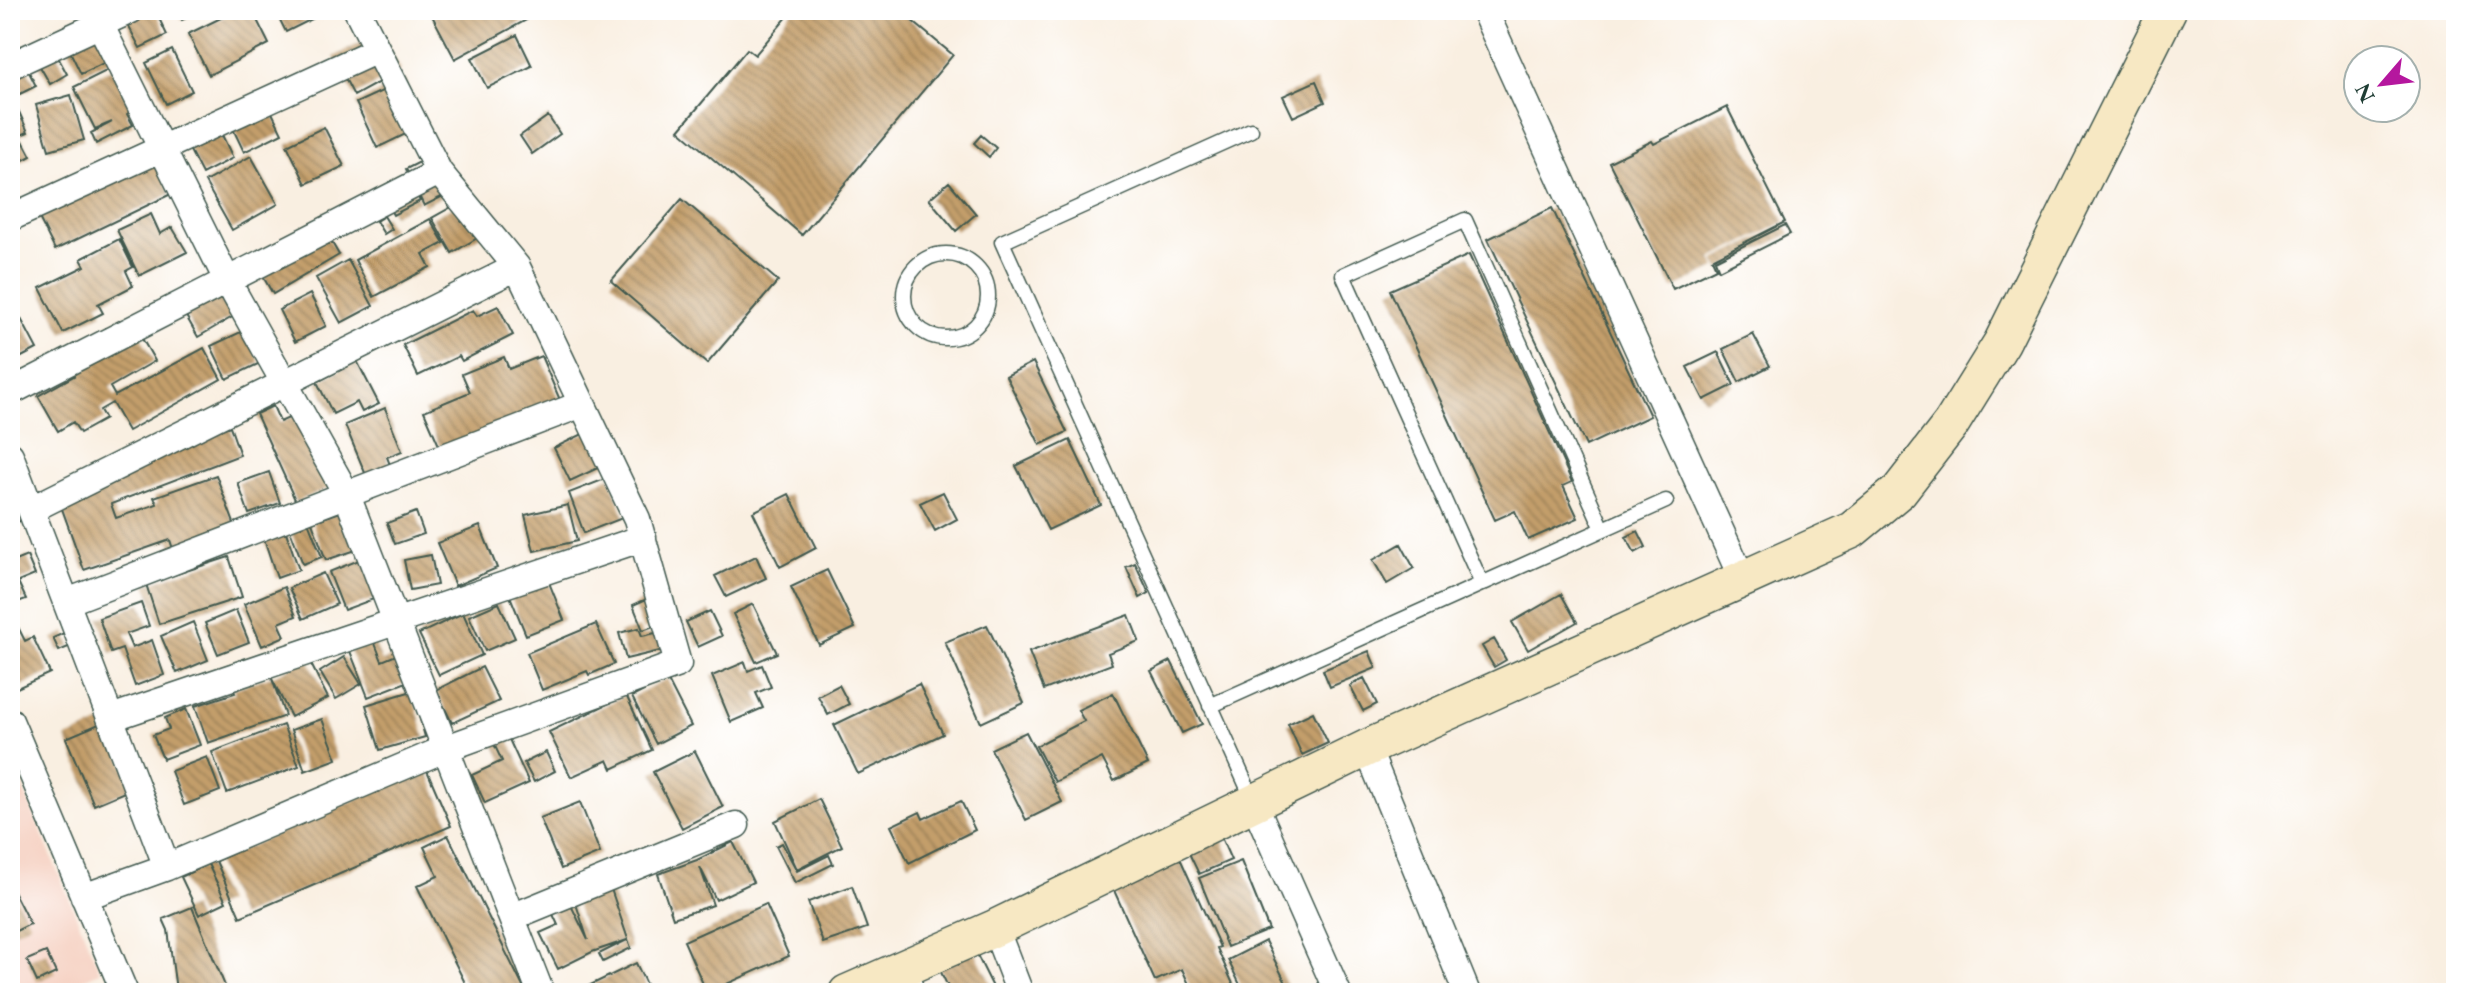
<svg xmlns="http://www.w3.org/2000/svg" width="2466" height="1003" font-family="'EB Garamond',serif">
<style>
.built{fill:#f6d2c3}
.building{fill:url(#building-back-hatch)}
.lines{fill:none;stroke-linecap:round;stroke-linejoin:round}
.lane-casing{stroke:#40584e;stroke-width:17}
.street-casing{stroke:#40584e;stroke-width:29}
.secondary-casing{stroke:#40584e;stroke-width:39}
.lane{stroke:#fff;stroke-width:14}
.street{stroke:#fff;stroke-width:26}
.secondary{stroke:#f7e8c3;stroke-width:36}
</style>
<defs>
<pattern id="building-back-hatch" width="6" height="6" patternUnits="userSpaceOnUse" patternTransform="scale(2)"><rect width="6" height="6" fill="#c39e6b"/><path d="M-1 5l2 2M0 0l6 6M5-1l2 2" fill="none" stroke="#9e8259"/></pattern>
</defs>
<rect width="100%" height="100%" fill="#fff"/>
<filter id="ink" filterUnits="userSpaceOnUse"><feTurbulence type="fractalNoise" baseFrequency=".0125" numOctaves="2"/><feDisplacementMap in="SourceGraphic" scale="16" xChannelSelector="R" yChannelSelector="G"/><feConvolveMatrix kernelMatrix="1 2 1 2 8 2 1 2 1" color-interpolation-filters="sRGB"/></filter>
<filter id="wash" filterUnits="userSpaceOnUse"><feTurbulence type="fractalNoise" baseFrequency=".006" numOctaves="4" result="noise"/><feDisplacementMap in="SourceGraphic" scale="32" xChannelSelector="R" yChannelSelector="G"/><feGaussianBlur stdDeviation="1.8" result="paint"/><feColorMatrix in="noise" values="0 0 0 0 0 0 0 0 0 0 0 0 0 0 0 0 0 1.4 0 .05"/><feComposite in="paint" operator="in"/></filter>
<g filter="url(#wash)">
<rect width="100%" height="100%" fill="#f9efe1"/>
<path class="built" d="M10,758L100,972L50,993H10Z"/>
<g id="blocks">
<path class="building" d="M125,10H155L167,35L140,48L121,12Z
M177,10H203L182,20Z
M237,10H252L269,44L209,75L188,34Z
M275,10H313L316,17L286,32Z
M429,10H539L541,12L455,59Z
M793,10H899L953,55L802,235L679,130L747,49L755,55Z
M93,19L112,59L81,74L62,35Z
M380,32L401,70L354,96L334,57Z
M517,35L532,66L487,88L472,58Z
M16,46L36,86L10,99V49Z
M52,46L67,74L50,84L34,56Z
M172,50L192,91L166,104L146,63Z
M112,68L133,110L127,114L133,125L96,144L91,133L112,122L95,129L74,87Z
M406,80L410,132L377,148L356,103Z
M1316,81L1325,102L1293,117L1283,96Z
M263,94L282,133L244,152L225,112Z
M71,95L84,140L49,150L36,105Z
M15,103L28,132L10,140V105Z
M1727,107L1785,222L1712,259L1716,268L1673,289L1609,162L1652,141L1654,144Z
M548,116L560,134L532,154L520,136Z
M214,118L233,158L202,174L181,133Z
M324,127L344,166L306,184L287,145Z
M981,135L996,148L989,157L974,143Z
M22,139L31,156L10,167V145Z
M149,149L171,194L55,250L33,206Z
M441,151L459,188L424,206L406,169Z
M251,156L278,204L232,230L205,182Z
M407,177L420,201L393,215L380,191Z
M949,182L976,214L956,231L929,199Z
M682,199L778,281L707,364L611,281Z
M464,200L484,234L452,253L432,218Z
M1552,208L1650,416L1586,446L1488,239Z
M151,214L160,234L172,227L187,252L139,276L117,230Z
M384,216L392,229L384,234L376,221Z
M430,219L444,243L423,254L430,267L374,297L355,260Z
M1785,225L1790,234L1719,270L1715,260Z
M323,227L339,255L273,294L254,261Z
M119,239L133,267L126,271L133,286L98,304L103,313L63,333L40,288L85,266L81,259Z
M1469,255L1572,482L1563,486L1578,518L1528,540L1515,511L1495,520L1390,290Z
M348,260L373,306L341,323L316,278Z
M224,284L241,312L198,337L182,309Z
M310,294L326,326L295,342L279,310Z
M10,298L37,349L10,363Z
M498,306L513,335L462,361L459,356L418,376L403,345L473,310L477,316Z
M133,323L155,361L110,387L115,396L204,348L221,379L128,431L112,403L100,410L105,419L80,433L73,422L58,431L38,396L74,376L65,362Z
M245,330L260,363L227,379L211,346Z
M1753,334L1770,366L1739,382L1723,349Z
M1718,352L1734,385L1704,400L1687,367Z
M541,356L563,407L441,450L424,411L470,392L462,374L504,357L509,369Z
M357,361L379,404L362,412L357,402L333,414L317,382Z
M1033,362L1067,432L1040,445L1006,376Z
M273,406L280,422L300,413L334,486L296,502L256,414Z
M385,408L402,451L387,457L392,470L368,480L345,425Z
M230,426L240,455L111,504L116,518L157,504L154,497L216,475L235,526L173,549L170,540L84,570L57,495L145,456Z
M597,427L613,461L570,481L554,448Z
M1070,440L1101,505L1048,530L1016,466Z
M269,472L280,503L249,514L238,483Z
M610,477L625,517L584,533L569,493Z
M10,483L30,517L10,525Z
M943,492L957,519L935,531L920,503Z
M789,494L816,548L780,567L753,512Z
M568,505L577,541L534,551L525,515Z
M346,510L359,549L326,560L312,522Z
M416,512L424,534L395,544L387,523Z
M307,519L322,557L303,564L289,527Z
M480,526L497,568L455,586L437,543Z
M1638,531L1646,547L1635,553L1626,537Z
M286,532L299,570L277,578L264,539Z
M1401,544L1414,568L1387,584L1373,560Z
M431,555L437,585L410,590L404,560Z
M27,556L35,575L18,582L26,599L10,605V563Z
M756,556L766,578L726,597L715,576Z
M229,557L242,597L159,624L146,584Z
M364,558L379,597L344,610L329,572Z
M1135,563L1149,593L1140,598L1126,567Z
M827,570L855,628L819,645L791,587Z
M323,573L337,604L303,619L289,588Z
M548,580L564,620L526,635L510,596Z
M284,587L296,616L279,623L285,636L262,646L244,604Z
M1561,594L1577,622L1528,650L1512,622Z
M651,597L662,623L643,630L633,605Z
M141,603L149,626L126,634L132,648L152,640L164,675L135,686L122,649L111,653L99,618Z
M499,603L515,638L485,651L469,616Z
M753,604L777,653L756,662L733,614Z
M236,610L249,642L218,654L205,623Z
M710,611L722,636L698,647L686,622Z
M463,613L482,655L439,675L419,634Z
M12,615L25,641L33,637L50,673L15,689L10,679V616Z
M1129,615L1139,641L1108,653L1112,664L1044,690L1029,652Z
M193,622L208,660L177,673L161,636Z
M596,624L614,664L589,675L587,671L542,690L527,653Z
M987,625L1024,703L981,723L945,642Z
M639,628L642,636L660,632L664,650L626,659L619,633Z
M66,632L71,646L59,651L53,638Z
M1494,639L1506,660L1494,667L1482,646Z
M374,641L382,661L401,653L412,680L368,697L350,651Z
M1369,651L1376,668L1330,687L1323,670Z
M344,657L361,684L336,699L320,672Z
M308,658L328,698L291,717L271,677Z
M1171,661L1202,724L1182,733L1151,671Z
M745,662L748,671L762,665L771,687L756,693L763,708L731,722L712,676Z
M482,667L499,701L452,723L436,690Z
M271,676L285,716L208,743L195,706L235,693L233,689Z
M1364,678L1377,704L1363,711L1350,686Z
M667,679L691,726L656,744L632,697Z
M919,684L943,734L858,774L834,725Z
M839,685L849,704L828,715L818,696Z
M412,691L425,737L380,750L366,705Z
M1113,693L1148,764L1114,781L1102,758L1055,782L1036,746L1084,721L1078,710Z
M626,695L652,750L612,769L608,760L571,777L549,732Z
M186,709L200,745L163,759L153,735L169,729L165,718Z
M1313,712L1328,743L1302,755L1288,724Z
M322,719L337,759L305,771L291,730Z
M106,721L134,788L94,805L66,738Z
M283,725L299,766L227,793L212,752Z
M1026,732L1062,802L1026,820L991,749Z
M508,737L529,783L485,803L472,775L502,761L494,744Z
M695,751L723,807L682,828L653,772Z
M546,752L555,771L534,782L524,763Z
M207,757L220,791L184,805L171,771Z
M426,768L451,826L240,917L216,861Z
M819,799L842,846L797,869L775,821Z
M961,801L975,830L909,863L891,826L920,812L923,819Z
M580,802L600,853L561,869L540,818Z
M1219,833L1231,860L1199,874L1186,847Z
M448,835L526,993H470L417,886L438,876L424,847Z
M733,842L753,882L716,900L700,867L713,905L673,918L658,874L697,860Z
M782,843L797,871L829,855L833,864L795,883L776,846Z
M1179,856L1220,947L1217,948L1237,993H1193L1182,969L1155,981L1112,886Z
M1241,861L1269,930L1227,947L1199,878Z
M208,864L226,902L199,915L181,877Z
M10,885L30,924L10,934Z
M852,886L867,928L823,943L808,902Z
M611,889L631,948L603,962L599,954L627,940L592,952L558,969L540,933L558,925L551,910L569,901L588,940L575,901Z
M766,904L789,956L707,993L684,941Z
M192,907L215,962L228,993H178L176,990L168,930L163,919Z
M1265,941L1291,993H1244L1228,960Z
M973,947L994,989L986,993H951L937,964Z
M46,952L56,973L37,982L27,960Z
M636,963L650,993H574Z"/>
</g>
</g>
<g filter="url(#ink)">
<use href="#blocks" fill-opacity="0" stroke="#40584e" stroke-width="2"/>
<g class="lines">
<g class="lane-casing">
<path id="lane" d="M1251,130L1002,242L1254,802
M904 296a42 42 0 1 1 84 0a42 42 0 1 1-84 0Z
M1482,584L1343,275L1465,220L1603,529
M1210,706L1666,501"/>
</g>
<g class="street-casing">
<path id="street" d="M93,10L228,282L346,493L541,993
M1484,10L1742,578
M10,66L131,10
M10,218L377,50
M10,392L439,172
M10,455L167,867
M32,509L517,267
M67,602L582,404
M111,718L643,538
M10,721L125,993
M1367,748L1467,993
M1254,803L1338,993
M84,897L167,867L447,748L678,664L637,519L517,267L439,172L357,10
M512,917L736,825
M995,928L1020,993
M902,969L912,993"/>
</g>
<g class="secondary-casing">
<path id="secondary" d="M847,993L995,928L1367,748L1852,530L1899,491L1951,424L2002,342L2168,10"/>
</g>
<use href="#lane" class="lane"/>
<use href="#street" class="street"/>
<use href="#secondary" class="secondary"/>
</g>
</g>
<rect width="2466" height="1003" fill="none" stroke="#fff" stroke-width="40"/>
<g transform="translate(2382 84) rotate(242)"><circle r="38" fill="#ffffff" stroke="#a5b1ae" stroke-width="2"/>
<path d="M0-6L14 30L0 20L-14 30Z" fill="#b5179e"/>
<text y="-12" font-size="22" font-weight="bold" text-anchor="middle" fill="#1f3d34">N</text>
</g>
</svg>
